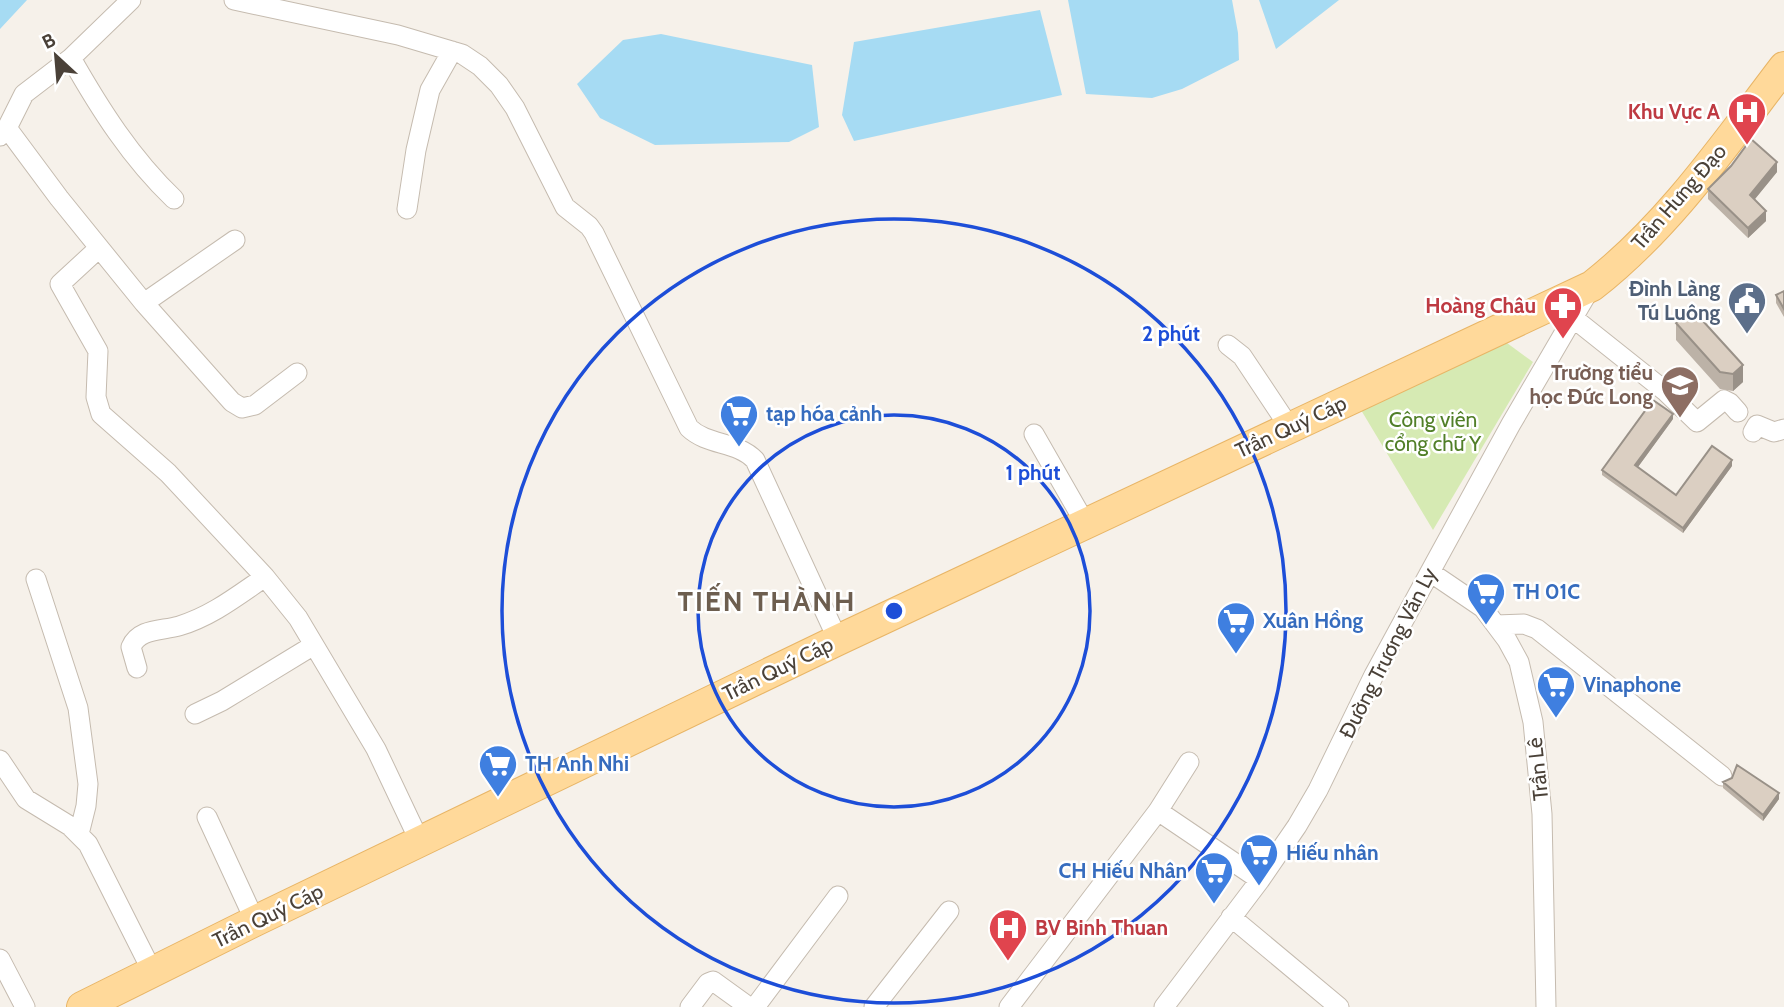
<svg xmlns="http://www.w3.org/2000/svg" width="1784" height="1007" font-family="Cabin,sans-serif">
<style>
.green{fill:#d6eab3}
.water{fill:#a6dbf3}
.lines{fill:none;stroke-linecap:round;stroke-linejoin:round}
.minor-casing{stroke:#c5bbaf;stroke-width:21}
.primary-casing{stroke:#e8b566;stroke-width:32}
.minor{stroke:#fff;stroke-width:19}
.primary{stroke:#ffd99a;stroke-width:30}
.wall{fill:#bcb2a7}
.shaded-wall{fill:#999188}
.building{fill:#dbcfc2;stroke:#999188;stroke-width:2}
.ring{fill:none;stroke:#1d4ed8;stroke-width:3.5}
.labels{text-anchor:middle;stroke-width:5;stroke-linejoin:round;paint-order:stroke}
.health-label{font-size:21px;font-weight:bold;fill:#be3a42;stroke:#fff;text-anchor:end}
.street-label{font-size:21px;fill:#4a4138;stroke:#fff}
.service-label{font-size:21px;font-weight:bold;fill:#4e5e75;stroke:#fff;text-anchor:end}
.education-label{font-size:21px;font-weight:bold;fill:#785e54;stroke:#fff;text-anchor:end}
.shop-label{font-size:21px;font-weight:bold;fill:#366cbe;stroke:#fff;text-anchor:start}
.park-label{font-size:21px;fill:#517f28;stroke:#fff}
.district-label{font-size:28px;font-weight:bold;letter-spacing:2px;fill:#6d5e4f;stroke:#fff}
.centre{fill:#1d4ed8;stroke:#fff;stroke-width:3.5}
.ring-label{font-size:21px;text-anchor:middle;font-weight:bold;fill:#1d4ed8;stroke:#fff;stroke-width:5;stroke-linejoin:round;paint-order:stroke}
</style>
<rect width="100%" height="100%" fill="#f6f1ea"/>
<path class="green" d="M1507,343L1533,362L1433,530L1361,410Z"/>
<path class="water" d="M0,0H27L0,29Z
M1068,0H1232L1238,33L1239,60L1182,89L1152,98L1086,94Z
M1259,0H1339L1276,49Z
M1040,10L1062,95L854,141L842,115L854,42Z
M661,34L812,65L819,127L789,142L655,145L600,118L577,84L623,40Z"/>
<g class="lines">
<g class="minor-casing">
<path id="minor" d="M234,0L398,35L462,54L480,66L499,85L515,108L565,207L589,226L594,233L689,428C708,446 737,441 755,460L838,640
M71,58C100,109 131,158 174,199
M7,128L59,198L144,303L232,402L242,408L255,405L297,373
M0,136L7,128L24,94L71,58L131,0
M407,209L416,150L430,90L452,51
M99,248L60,284L98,351L96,397L101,414L168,473L265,577L298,618L376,749L420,842
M144,303L235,240
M1572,317L1665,391L1697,422L1724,400L1730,403L1738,412
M1228,345L1242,356L1290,428
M1753,432L1757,425L1774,432L1784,429
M1034,434L1085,523
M1430,572L1483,608L1507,640L1519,662L1533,722L1542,814L1546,1007
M36,579L78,708L88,784L86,806L79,834
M1496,625L1524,624L1537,629L1722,776
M137,668L131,647C139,628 162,631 179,626C212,616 237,596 265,577
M195,714L222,701L314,645
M0,760L26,799L70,826L88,844L153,973
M1158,811L1260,880
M207,817L255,921
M1231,917L1339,1007
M0,959L25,1007
M690,1007L708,983L713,981L749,1007
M755,1007L838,896
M874,1007L949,911
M1009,1007L1158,811L1189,762
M1164,1007L1260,880L1297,826L1318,790L1374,675L1430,572L1511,424L1591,287"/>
</g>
<g class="primary-casing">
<path id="primary" d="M82,1007L255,921L838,640L1592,286C1669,226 1725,144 1784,67"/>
</g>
<use href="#minor" class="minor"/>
<use href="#primary" class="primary"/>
</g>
<path class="wall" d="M1777,172L1755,199L1766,221L1748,238L1708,199V189Z
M1784,291V317L1776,303V295Z
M1676,323L1743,382L1733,391L1720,389L1676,340Z
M1673,419L1638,467L1676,495L1732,466L1683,533L1602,475V470Z
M1723,782L1779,799L1763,821L1723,788Z"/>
<path class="shaded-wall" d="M1777,162V172L1750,205V195Z
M1766,211V221L1748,238V228Z
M1743,365V382L1733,391V374Z
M1673,414V419L1635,471V465Z
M1732,460V466L1683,533V528Z
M1779,793V799L1763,821V815Z"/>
<path class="building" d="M1751,139L1777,162L1750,195L1766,211L1748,228L1708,189L1731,166Z
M1784,291V309L1776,295Z
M1692,309L1743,365L1733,374L1720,372L1676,323Z
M1653,400L1673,414L1635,465L1676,495L1712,446L1732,460L1683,528L1602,470Z
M1737,765L1779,793L1763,815L1723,782L1732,778Z"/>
<g class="ring">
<circle cx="894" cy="611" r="196"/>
<circle cx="894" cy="611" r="392"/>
</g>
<defs>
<g id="hospital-pin" transform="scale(2.0125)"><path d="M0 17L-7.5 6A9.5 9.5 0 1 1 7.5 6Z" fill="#e0444e" stroke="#fff"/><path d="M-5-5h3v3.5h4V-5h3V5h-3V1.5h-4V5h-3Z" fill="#fff"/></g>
<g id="civic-pin" transform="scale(2.0125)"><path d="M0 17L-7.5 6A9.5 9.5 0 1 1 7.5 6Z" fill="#5c6f8a" stroke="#fff"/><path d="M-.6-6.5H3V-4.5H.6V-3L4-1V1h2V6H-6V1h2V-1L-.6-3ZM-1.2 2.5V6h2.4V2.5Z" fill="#fff"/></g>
<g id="pharmacy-pin" transform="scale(2.0125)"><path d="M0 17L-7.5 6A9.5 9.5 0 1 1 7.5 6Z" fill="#e0444e" stroke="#fff"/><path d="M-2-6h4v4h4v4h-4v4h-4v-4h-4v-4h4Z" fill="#fff"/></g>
<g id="school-pin" transform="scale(2.0125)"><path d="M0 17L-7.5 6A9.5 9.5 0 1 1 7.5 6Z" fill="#8d6e63" stroke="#fff"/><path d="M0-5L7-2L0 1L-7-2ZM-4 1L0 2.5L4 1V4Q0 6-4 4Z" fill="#fff"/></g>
<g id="supermarket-pin" transform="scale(2.0125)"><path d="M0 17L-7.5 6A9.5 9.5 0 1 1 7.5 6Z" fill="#3f7fe0" stroke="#fff"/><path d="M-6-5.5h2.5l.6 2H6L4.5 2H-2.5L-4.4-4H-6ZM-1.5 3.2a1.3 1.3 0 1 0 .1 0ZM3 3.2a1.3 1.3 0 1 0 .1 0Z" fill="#fff"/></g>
</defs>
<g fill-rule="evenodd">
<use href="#hospital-pin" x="1747" y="112"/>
<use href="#civic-pin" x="1747" y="301"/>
<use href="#pharmacy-pin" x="1563" y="306"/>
<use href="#school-pin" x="1680" y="385"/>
<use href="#supermarket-pin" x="739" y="414"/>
<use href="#supermarket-pin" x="1486" y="592"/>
<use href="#supermarket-pin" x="1236" y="621"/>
<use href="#supermarket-pin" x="1556" y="685"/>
<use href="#supermarket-pin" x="498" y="764"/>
<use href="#supermarket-pin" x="1259" y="853"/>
<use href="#supermarket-pin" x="1214" y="871"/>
<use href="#hospital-pin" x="1008" y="928"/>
</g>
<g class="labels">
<g class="health-label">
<text x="1720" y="119">Khu Vực A</text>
<text x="1536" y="313">Hoàng Châu</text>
<text x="1035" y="935" text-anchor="start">BV Binh Thuan</text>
</g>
<g class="street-label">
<text transform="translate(1679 197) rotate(-49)" y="7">Trần Hưng Đạo</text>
<text transform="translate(1291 427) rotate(-25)" y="7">Trần Quý Cáp</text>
<text transform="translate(1388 653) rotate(-63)" y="7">Đường Trương Văn Ly</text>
<text transform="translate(778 669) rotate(-26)" y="7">Trần Quý Cáp</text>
<text transform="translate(1538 769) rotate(-96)" y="7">Trần Lê</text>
<text transform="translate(268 916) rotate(-26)" y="7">Trần Quý Cáp</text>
</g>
<g class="service-label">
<text x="1720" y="296">Đình Làng<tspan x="1720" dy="24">Tú Luông</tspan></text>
</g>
<g class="education-label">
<text x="1653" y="380">Trường tiểu<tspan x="1653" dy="24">học Đức Long</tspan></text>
</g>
<g class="shop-label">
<text x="766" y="421">tạp hóa cảnh</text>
<text x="1513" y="599">TH 01C</text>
<text x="1263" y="628">Xuân Hồng</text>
<text x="1583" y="692">Vinaphone</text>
<text x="525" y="771">TH Anh Nhi</text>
<text x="1286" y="860">Hiếu nhân</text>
<text x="1187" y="878" text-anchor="end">CH Hiếu Nhân</text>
</g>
<g class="park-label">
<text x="1433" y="427">Công viên<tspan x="1433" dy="24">cổng chữ Y</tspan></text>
</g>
<g class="district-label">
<text x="767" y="611">TIẾN THÀNH</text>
</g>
</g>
<circle cx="894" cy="611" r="10" class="centre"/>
<g class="ring-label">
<text x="1171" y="341">2 phút</text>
<text x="1033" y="480">1 phút</text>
</g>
<g transform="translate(56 56) rotate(334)" stroke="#ffffff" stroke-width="5" paint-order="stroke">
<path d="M0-5L12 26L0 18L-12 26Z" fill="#4a4138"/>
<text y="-10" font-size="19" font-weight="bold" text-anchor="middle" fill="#4a4138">B</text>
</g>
</svg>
